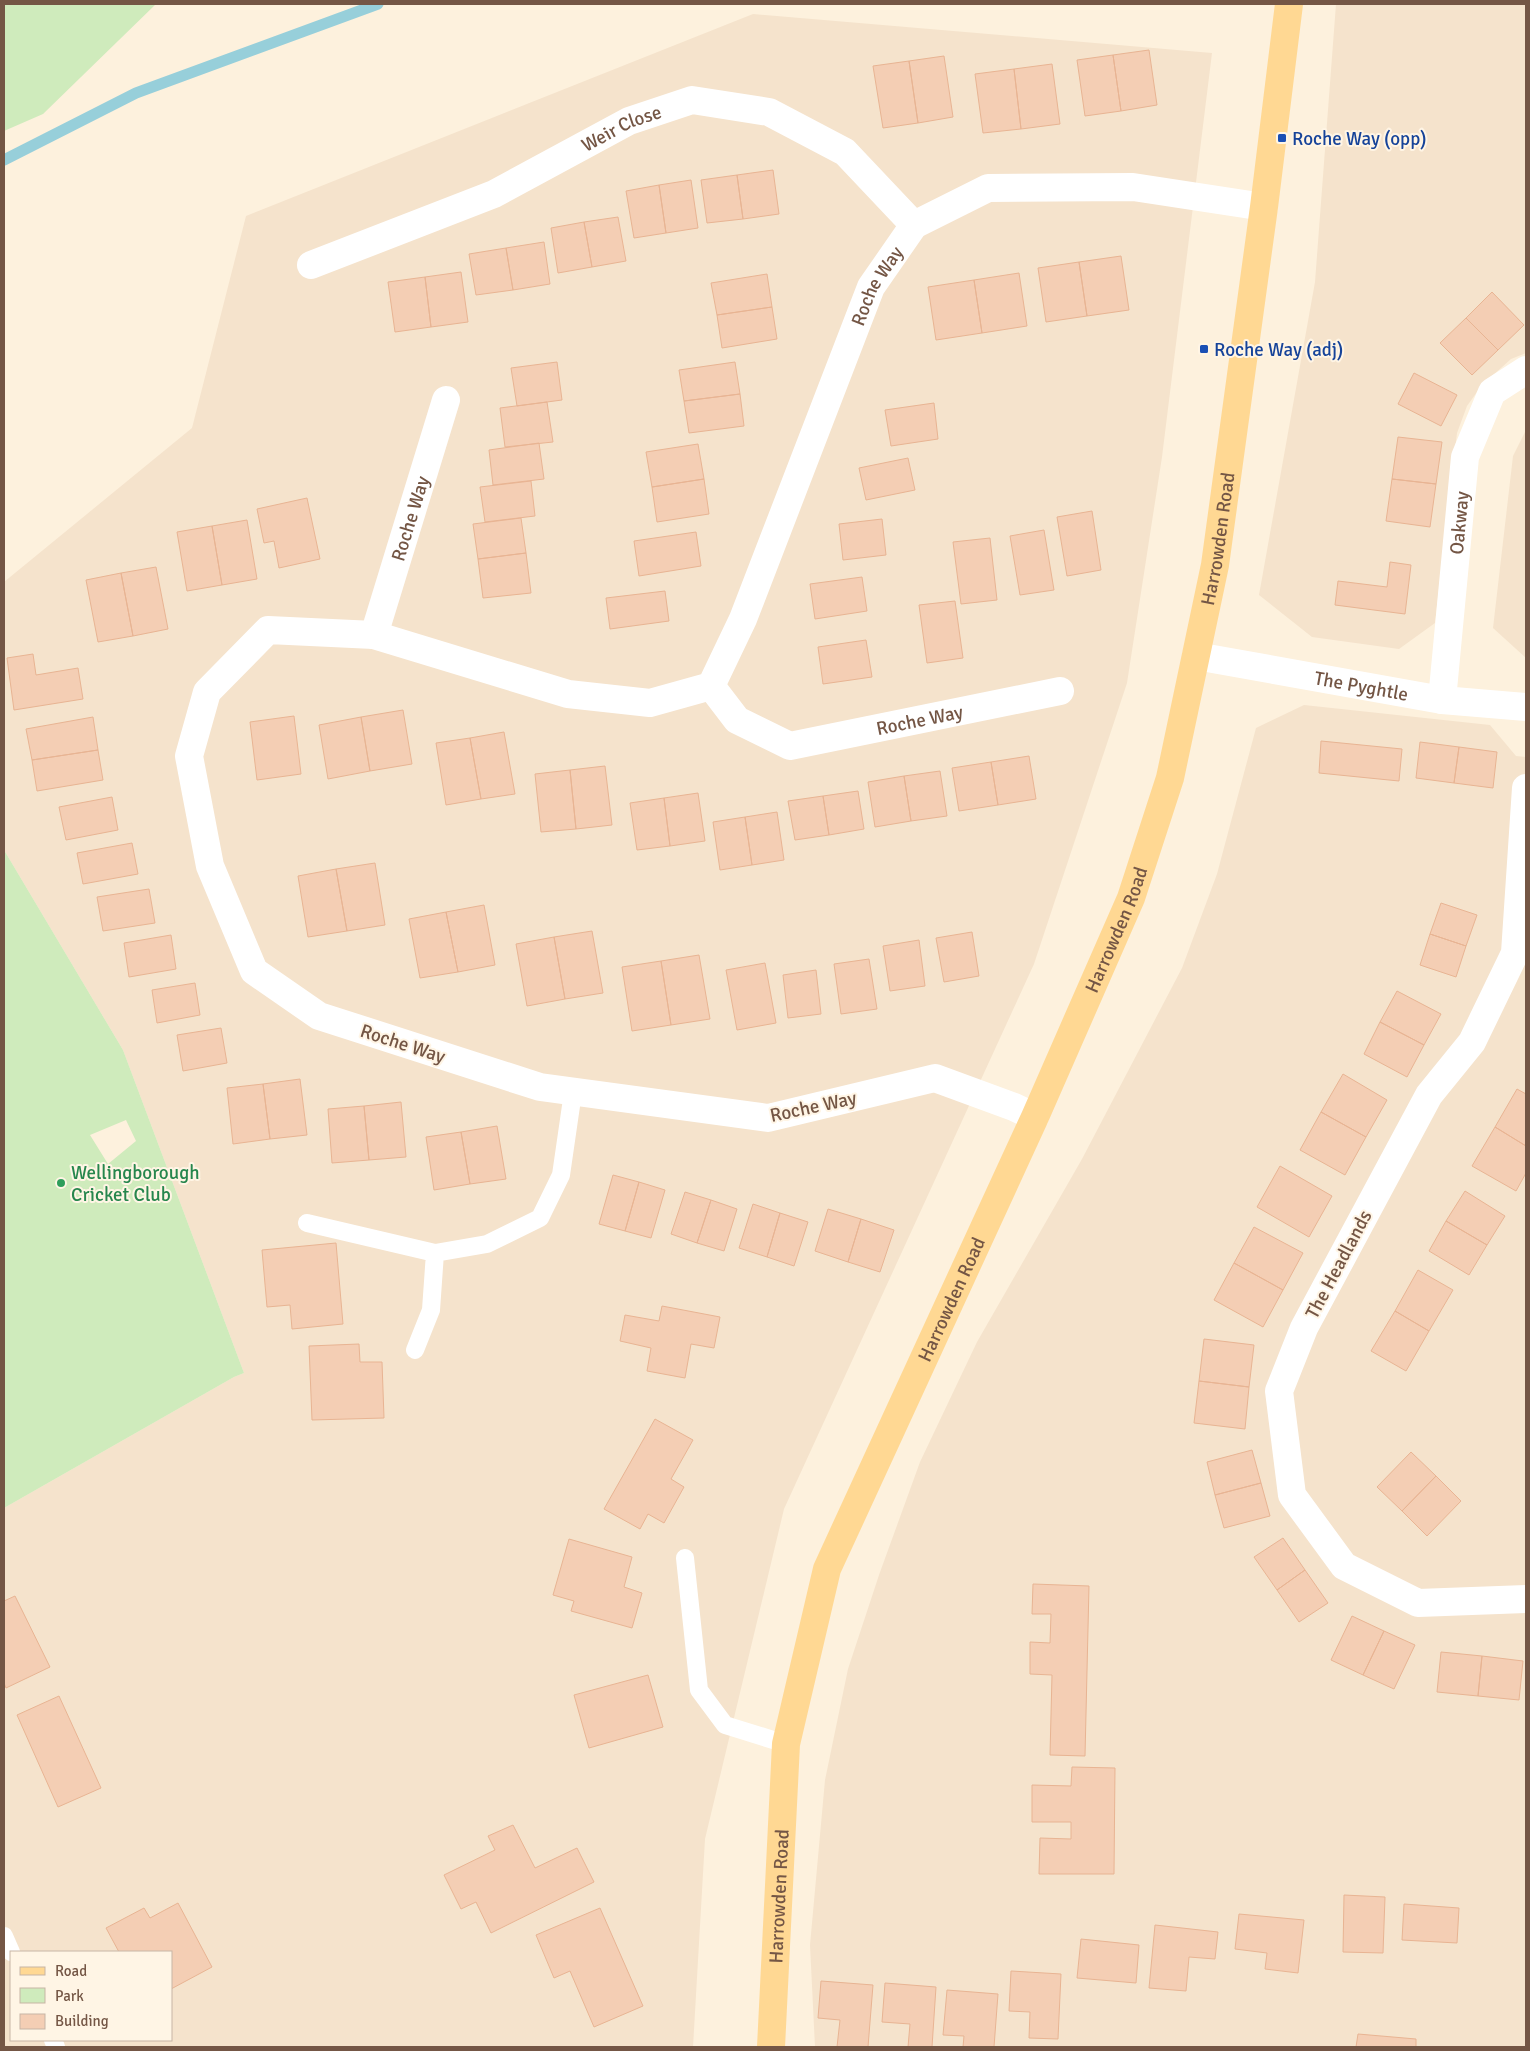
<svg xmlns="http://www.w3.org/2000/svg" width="1530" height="2051" font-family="Signika,sans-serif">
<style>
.residential{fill:#f5e3cc;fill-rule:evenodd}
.green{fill:#cfebbc;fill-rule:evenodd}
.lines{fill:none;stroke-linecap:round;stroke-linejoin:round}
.stream{stroke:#97cfda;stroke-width:11}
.building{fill:#f4ceb4;stroke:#e8b493}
.lane{stroke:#fff;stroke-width:18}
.street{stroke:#fff;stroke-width:28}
.primary{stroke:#ffd893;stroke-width:28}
.transit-dot{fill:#1a4fb4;stroke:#fff5e5;stroke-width:2}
.leisure-dot{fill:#2e9e5b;stroke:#fff5e5;stroke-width:2}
.labels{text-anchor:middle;stroke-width:4;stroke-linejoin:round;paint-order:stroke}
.street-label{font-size:19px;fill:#745645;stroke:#fff5e5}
.transit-label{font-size:19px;fill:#164399;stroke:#fff5e5;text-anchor:start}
.leisure-label{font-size:19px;fill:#27864d;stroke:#fff5e5;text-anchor:start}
</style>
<rect width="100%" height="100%" fill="#fdf1dd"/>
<path class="residential" d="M1336,4H1526V353L1511,359L1482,385L1467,406L1457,433L1435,623L1399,649L1312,637L1259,595L1315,282Z
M753,14L1212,53L1162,457L1127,683L1034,964L784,1509L705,1839L693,2047H4V1508L234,1377L244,1373L123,1050L4,850V582L192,428L246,216ZM11,1952H171V2040H11Z
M1526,430V658L1493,628L1513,456Z
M1304,705L1490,725L1516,756L1526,757V2047H815L810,1945L825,1780L848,1669L879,1575L920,1462L977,1342L1082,1159L1182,968L1217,874L1256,728Z"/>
<path class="green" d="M4,4H156L43,114L4,131Z
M4,850L123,1050L244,1373L234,1377L4,1508ZM126,1120L136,1141L108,1164L90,1135Z"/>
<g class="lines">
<path class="stream" d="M4,160L136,93L378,4"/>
</g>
<path class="building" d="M1149,50L1157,105L1121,111L1113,55Z
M1113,55L1121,111L1085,116L1077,60Z
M944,56L953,117L918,123L909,61Z
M909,61L918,123L883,128L873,66Z
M1052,64L1060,124L1021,129L1014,69Z
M1014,69L1021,129L983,133L975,74Z
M773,170L779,214L743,219L737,175Z
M737,175L743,219L707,223L701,180Z
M691,180L698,228L666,233L659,185Z
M659,185L666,233L634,238L626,191Z
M618,217L626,261L592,267L584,222Z
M584,222L592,267L558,273L551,228Z
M544,242L550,284L513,290L506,248Z
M506,248L513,290L476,295L469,254Z
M1121,256L1129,310L1087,316L1079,262Z
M1079,262L1087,316L1046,322L1038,268Z
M461,272L468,322L431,327L425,277Z
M1019,273L1027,326L982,333L974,280Z
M767,274L772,307L717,315L711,283Z
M425,277L431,327L395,332L388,282Z
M974,280L982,333L936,340L928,287Z
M1492,292L1524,325L1498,350L1466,318Z
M772,307L777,339L722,348L717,315Z
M1466,318L1498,350L1472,375L1440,343Z
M557,362L562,400L517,406L511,368Z
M735,362L740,394L684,401L679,370Z
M1414,373L1457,395L1441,426L1398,404Z
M740,394L744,426L689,433L684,401Z
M547,402L553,442L505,447L500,408Z
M934,403L938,439L891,446L885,410Z
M1398,437L1442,442L1436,484L1392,479Z
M539,443L544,479L493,485L489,450Z
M698,444L704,479L652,487L646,452Z
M908,458L915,490L866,500L859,468Z
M704,479L709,514L657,522L652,487Z
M1392,479L1436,484L1430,527L1386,521Z
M531,481L535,516L485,522L480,487Z
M307,498L320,559L279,568L274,541L264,543L257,509Z
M1092,511L1101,570L1067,576L1057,517Z
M521,518L526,553L478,559L473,524Z
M882,519L886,555L843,560L839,524Z
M247,520L257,579L222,585L212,526Z
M212,526L222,585L187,591L177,532Z
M1044,530L1054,590L1020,595L1010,536Z
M696,532L701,566L639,576L634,541Z
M990,538L997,600L961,604L953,542Z
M526,553L531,593L483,598L478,559Z
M1390,562L1411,565L1405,614L1335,605L1338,581L1387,587Z
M156,567L168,629L133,636L121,573Z
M121,573L133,636L98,642L86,580Z
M862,577L867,611L815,619L810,584Z
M665,591L669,621L610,629L606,598Z
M955,601L963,658L927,663L919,605Z
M866,640L872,677L823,684L818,647Z
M33,654L36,675L78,668L83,699L14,710L7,658Z
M403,710L412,764L370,771L361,717Z
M294,716L301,774L257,780L250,722Z
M93,717L98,750L32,760L26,729Z
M361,717L370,771L328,779L319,725Z
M504,732L515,794L481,799L470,738Z
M470,738L481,799L446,805L436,743Z
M1321,741L1402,749L1399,781L1319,773Z
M1420,742L1459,747L1454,783L1416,778Z
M1459,747L1497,752L1493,788L1454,783Z
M98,750L103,780L37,791L32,760Z
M1029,756L1036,799L998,805L991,762Z
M991,762L998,805L959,811L952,768Z
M605,766L612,825L576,829L570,770Z
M570,770L576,829L541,832L535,774Z
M940,771L947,816L911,821L904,776Z
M904,776L911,821L875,827L868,782Z
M858,791L864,829L829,835L823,796Z
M698,793L705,841L670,846L664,798Z
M823,796L829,835L795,840L788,801Z
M112,797L118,830L66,840L59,807Z
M664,798L670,846L637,850L630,803Z
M777,812L784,860L752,865L745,817Z
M745,817L752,865L720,870L713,822Z
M132,843L138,874L83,884L77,853Z
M375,863L385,925L347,931L336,869Z
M336,869L347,931L308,937L298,876Z
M149,889L155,923L103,931L97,897Z
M1441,903L1477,915L1466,946L1430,934Z
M484,905L495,965L458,972L446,912Z
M446,912L458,972L420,978L409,919Z
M592,931L603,993L565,999L554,937Z
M972,932L979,976L944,982L936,938Z
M1430,934L1466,946L1456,977L1420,965Z
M171,935L176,969L129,977L124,943Z
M554,937L565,999L527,1006L516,944Z
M919,940L925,986L890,991L883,946Z
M699,955L710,1019L671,1025L661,961Z
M869,959L877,1009L841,1014L834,964Z
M661,961L671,1025L632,1031L622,967Z
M765,963L776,1023L737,1030L726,970Z
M816,970L821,1014L788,1018L783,975Z
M195,983L200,1015L157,1023L152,990Z
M1397,991L1441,1014L1424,1045L1380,1022Z
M1380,1022L1424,1045L1407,1077L1364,1054Z
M221,1028L227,1063L183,1071L177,1035Z
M1343,1074L1387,1100L1366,1137L1321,1112Z
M300,1079L307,1135L270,1139L263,1084Z
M263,1084L270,1139L233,1144L227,1088Z
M1517,1089L1526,1094V1146L1495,1127Z
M401,1102L406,1157L369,1160L364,1106Z
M364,1106L369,1160L332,1163L328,1109Z
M1321,1112L1366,1137L1345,1175L1300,1150Z
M497,1126L506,1179L470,1184L461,1132Z
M1495,1127L1526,1146V1173L1516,1191L1472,1166Z
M461,1132L470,1184L434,1190L426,1137Z
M1280,1166L1332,1196L1309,1237L1257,1207Z
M613,1175L639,1182L625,1231L599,1224Z
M639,1182L665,1190L651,1238L625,1231Z
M1465,1191L1505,1216L1487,1245L1446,1221Z
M685,1192L711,1200L697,1243L671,1234Z
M711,1200L737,1209L724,1251L697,1243Z
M753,1204L780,1213L767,1257L739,1248Z
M828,1209L861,1219L848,1262L815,1251Z
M780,1213L808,1222L794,1266L767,1257Z
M861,1219L894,1230L880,1272L848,1262Z
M1446,1221L1487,1245L1469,1275L1429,1251Z
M1254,1227L1303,1253L1283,1290L1234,1263Z
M336,1243L343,1324L292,1329L290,1305L267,1307L262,1250Z
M1234,1263L1283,1290L1263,1327L1214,1300Z
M1418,1270L1453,1290L1429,1331L1395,1311Z
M662,1306L720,1317L714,1348L691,1344L685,1378L647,1371L651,1348L620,1341L625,1315L659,1321Z
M1395,1311L1429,1331L1406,1371L1371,1351Z
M1204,1339L1254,1345L1249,1387L1199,1381Z
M359,1344L360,1362H382L384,1418L312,1420L309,1346Z
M1199,1381L1249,1387L1245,1429L1194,1423Z
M655,1419L693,1440L671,1479L684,1487L664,1523L648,1514L640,1529L604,1509Z
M1252,1450L1261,1483L1215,1495L1207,1462Z
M1411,1452L1436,1476L1402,1511L1377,1487Z
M1436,1476L1461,1501L1427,1536L1402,1511Z
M1261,1483L1270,1516L1224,1528L1215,1495Z
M1283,1538L1305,1570L1277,1590L1254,1557Z
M569,1539L632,1557L624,1587L642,1593L632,1628L571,1611L574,1601L553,1595Z
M1305,1570L1328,1603L1299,1622L1277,1590Z
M1033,1584L1089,1586L1085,1756L1050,1755L1052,1675L1030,1674V1642L1050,1643L1051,1614H1032Z
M15,1596L50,1667L6,1688L4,1683V1601Z
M1352,1616L1384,1631L1363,1675L1331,1660Z
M1384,1631L1415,1645L1394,1689L1363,1675Z
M1441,1652L1482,1656L1478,1696L1437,1692Z
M1482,1656L1523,1661L1519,1700L1478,1696Z
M648,1675L663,1727L589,1748L574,1695Z
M59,1696L101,1788L58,1807L17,1715Z
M1072,1767L1115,1768L1114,1874H1039L1040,1838L1071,1839V1822H1032V1785L1071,1786Z
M513,1825L535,1868L577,1848L594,1882L491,1933L476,1902L461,1909L444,1875L495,1850L488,1836Z
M1344,1895L1385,1897L1383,1953L1343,1952Z
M178,1903L212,1967L171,1989V1952H119L106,1928L144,1908L150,1918Z
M1404,1904L1459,1908L1457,1943L1402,1940Z
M600,1908L643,2006L594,2027L570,1971L554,1978L536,1935Z
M1239,1914L1304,1920L1298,1973L1265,1969L1267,1953L1235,1949Z
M1155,1925L1218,1932L1215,1959L1189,1957L1186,1991L1149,1988Z
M1081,1939L1139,1945L1136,1983L1077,1978Z
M1011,1971L1061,1974L1058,2039L1029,2038L1030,2012L1009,2011Z
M821,1981L873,1985L868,2047H837L840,2020L818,2018Z
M885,1983L936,1987L932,2047H908L910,2024L882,2022Z
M947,1990L998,1994L994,2047H963L964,2036L943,2035Z
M1358,2034L1416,2039V2047H1356Z"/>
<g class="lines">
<path class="lane" d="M307,1223L435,1253L487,1244L540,1218L561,1175L573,1092
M415,1350L431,1310L435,1253
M685,1558L699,1690L725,1725L786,1744
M4,1936L11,1952
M53,2040L56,2047"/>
<g class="street">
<path id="s1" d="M311,265L494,194L629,121L692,100L769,112L845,152L914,225"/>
<path id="s2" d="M374,635L446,400"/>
<path id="s3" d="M1196,656L1442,700L1526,707"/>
<path id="s4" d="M711,686L737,720L790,746L1060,691"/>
<path id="s5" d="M1442,700L1465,457L1492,392L1526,370"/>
<path d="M1526,788L1515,953L1472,1042L1429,1095L1304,1328L1279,1391L1292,1495L1344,1566L1418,1603L1526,1599"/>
<path id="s6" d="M1035,1117L1014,1107L935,1078L768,1118L540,1087L319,1016L254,971L210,866L189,756L207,692L268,630L374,635L568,694L650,703L711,686L743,619L871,287L914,225L988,188L1133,187L1264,207"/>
</g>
<path class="primary" id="s7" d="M771,2047L786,1744L827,1569L1035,1117L1131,898L1170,778L1215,565L1264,207L1289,4"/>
</g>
<g class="transit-dot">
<rect x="1277" y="133" width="10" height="10" rx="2.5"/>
<rect x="1199" y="344" width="10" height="10" rx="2.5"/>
</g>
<circle class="leisure-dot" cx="61" cy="1183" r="5"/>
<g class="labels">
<g class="street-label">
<text dy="7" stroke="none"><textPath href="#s1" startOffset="340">Weir Close</textPath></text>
<text dy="7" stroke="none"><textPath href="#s6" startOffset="2088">Roche Way</textPath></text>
<text dy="7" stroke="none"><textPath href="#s2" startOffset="122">Roche Way</textPath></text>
<text dy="7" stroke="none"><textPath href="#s5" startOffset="178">Oakway</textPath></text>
<text dy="7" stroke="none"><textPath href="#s7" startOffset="1590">Harrowden Road</textPath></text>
<text dy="7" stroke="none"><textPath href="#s3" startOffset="168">The Pyghtle</textPath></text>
<text dy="7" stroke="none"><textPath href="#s4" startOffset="234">Roche Way</textPath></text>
<text dy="7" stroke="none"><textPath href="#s7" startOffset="1185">Harrowden Road</textPath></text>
<text transform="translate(403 1043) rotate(18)" y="7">Roche Way</text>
<text transform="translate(813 1106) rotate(-12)" y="7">Roche Way</text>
<text transform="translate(1338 1264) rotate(-62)" y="7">The Headlands</text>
<text dy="7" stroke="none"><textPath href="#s7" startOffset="780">Harrowden Road</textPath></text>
<text dy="7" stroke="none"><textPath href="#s7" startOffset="151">Harrowden Road</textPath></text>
</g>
<g class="transit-label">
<text x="1292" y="145">Roche Way (opp)</text>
<text x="1214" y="356">Roche Way (adj)</text>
</g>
<g class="leisure-label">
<text x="71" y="1179">Wellingborough<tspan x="71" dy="22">Cricket Club</tspan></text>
</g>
</g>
<rect width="1530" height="2051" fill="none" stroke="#745645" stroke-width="10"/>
<rect x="10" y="1951" width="162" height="90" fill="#fff5e5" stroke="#c7b5a5"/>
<rect x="20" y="1967" width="25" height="8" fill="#ffd893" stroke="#c7b5a5"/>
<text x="55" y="1976" font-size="15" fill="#745645">Road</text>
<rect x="20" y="1988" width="25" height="15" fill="#cfebbc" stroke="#c7b5a5"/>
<text x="55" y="2001" font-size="15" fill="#745645">Park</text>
<rect x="20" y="2014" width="25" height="15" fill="#f4ceb4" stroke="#c7b5a5"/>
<text x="55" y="2026" font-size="15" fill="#745645">Building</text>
</svg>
